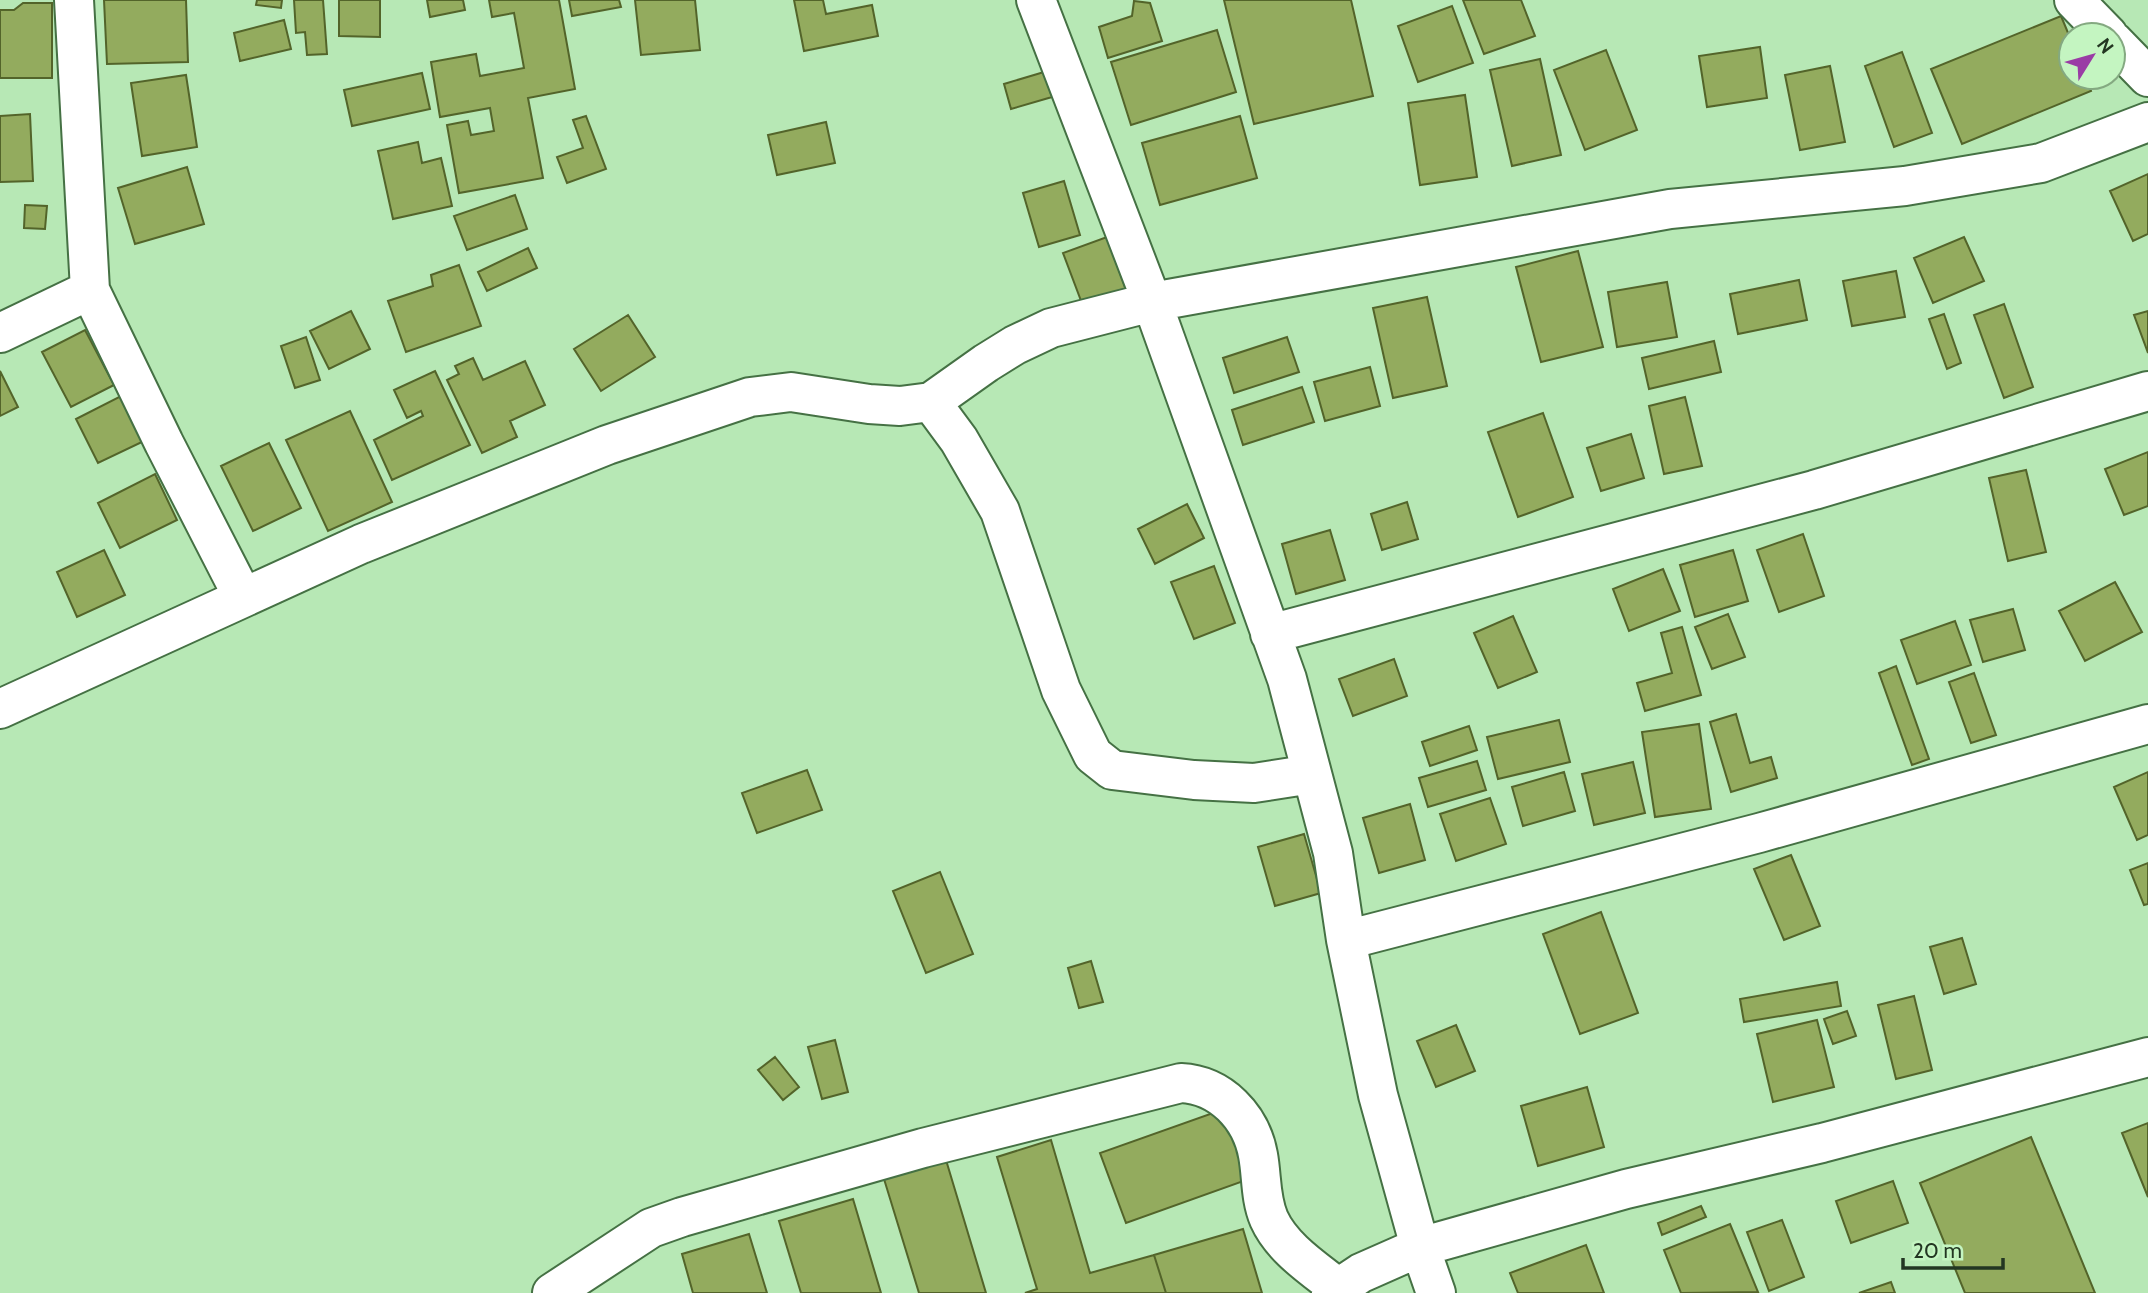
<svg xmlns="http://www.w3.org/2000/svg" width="2148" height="1293" font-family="Cabin,sans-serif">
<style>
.building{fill:#93ab5e;stroke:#53642a;stroke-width:2}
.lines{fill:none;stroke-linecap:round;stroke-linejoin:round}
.minor-casing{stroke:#457144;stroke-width:42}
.minor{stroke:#fff;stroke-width:38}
</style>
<rect width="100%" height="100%" fill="#b7e8b5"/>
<path class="building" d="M104,0H186L188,62L107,64Z
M257,0H282L281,8L256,5Z
M294,0H323L327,54L307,55L305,32L296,33Z
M339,0H380V37L339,36Z
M427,0H463L465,10L430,17Z
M489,0H559L575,89L528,98L543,178L459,193L447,125L468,121L471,135L494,131L490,108L440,117L431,62L476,54L480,76L524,68L514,13L492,17Z
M569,0H619L621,7L572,16Z
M635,0H695L700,50L641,55Z
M794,0H823L826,14L872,5L878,36L804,51Z
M1224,0H1351L1373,96L1254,124Z
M1463,0H1521L1535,36L1484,54Z
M1134,1L1150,3L1162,41L1108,58L1099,27L1132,16Z
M23,3H52V78H0V10H14Z
M1452,6L1473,63L1418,82L1398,26Z
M2061,16L2071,40V77H2086L2091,91L1962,144L1931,69Z
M284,20L291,49L240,61L234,33Z
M1217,30L1236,92L1131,125L1111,62Z
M1760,47L1767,98L1707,107L1699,56Z
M1606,50L1637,130L1585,150L1554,70Z
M1902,52L1932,133L1894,147L1865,66Z
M1540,59L1561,155L1512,166L1490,70Z
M1830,66L1845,142L1800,150L1785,75Z
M1044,72L1052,97L1011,109L1004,84Z
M422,73L430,109L352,126L344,90Z
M186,75L197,147L142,156L131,83Z
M1465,95L1477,177L1420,185L1408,103Z
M30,114L33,181L0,182V116Z
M586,116L606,169L567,183L557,157L583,148L573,120Z
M1240,116L1257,178L1160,205L1142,143Z
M826,122L835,163L777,175L768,135Z
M418,142L422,163L441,158L452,206L393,219L378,151Z
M187,167L204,224L135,244L118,188Z
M2148,174V234L2133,241L2110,191Z
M1064,181L1080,235L1039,247L1023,193Z
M515,195L527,229L467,250L454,216Z
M25,205L47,206L45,229L24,228Z
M1107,237L1129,298L1086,314L1063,253Z
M1964,237L1984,281L1933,303L1914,258Z
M528,248L537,268L487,291L478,272Z
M1578,251L1603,347L1541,362L1516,267Z
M459,265L481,326L406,352L388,301L433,286L431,275Z
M1896,271L1905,317L1852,326L1843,281Z
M1799,280L1807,320L1738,334L1730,294Z
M1667,282L1677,337L1617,347L1608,292Z
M1427,297L1447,386L1393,398L1373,308Z
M2004,304L2033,387L2004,398L1974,315Z
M351,311L370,349L329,369L310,331Z
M2148,311V353L2134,315Z
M1944,314L1961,363L1947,369L1929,319Z
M628,315L655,357L601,391L574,349Z
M85,330L114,385L71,407L42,352Z
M306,337L320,380L295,388L281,346Z
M1287,337L1299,372L1234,393L1223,358Z
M1714,341L1721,372L1649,389L1642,358Z
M473,358L483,380L525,361L545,405L510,421L517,437L482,453L447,380L459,374L455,366Z
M1370,367L1380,406L1325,421L1314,382Z
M0,371L18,407L0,416Z
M435,371L470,445L392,480L374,440L423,416L421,411L407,418L394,390Z
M1302,387L1314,422L1243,445L1232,410Z
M121,396L144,441L98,463L76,419Z
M1685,397L1702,466L1664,474L1649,406Z
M350,411L392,502L328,531L286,440Z
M1543,413L1573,497L1518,517L1488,432Z
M1631,434L1644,478L1601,491L1587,448Z
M269,443L301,508L253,531L221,466Z
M2148,452V506L2124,515L2105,469Z
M2026,470L2046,552L2008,561L1989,478Z
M155,474L177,520L120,548L98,503Z
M1407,502L1418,539L1382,550L1371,514Z
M1187,504L1204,538L1155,564L1138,529Z
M1330,530L1345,580L1296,594L1282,544Z
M1803,534L1824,596L1779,612L1757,550Z
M104,550L125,595L77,617L57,572Z
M1733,550L1748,601L1695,617L1680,565Z
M1214,566L1235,623L1194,639L1171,582Z
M1663,569L1680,611L1629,631L1613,589Z
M2115,582L2142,632L2085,661L2059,611Z
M2013,609L2025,650L1983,662L1970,620Z
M1728,614L1745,657L1712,669L1695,627Z
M1513,616L1537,672L1498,688L1474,633Z
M1955,621L1971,665L1917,684L1901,640Z
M1682,627L1701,695L1645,711L1637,683L1672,673L1661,633Z
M1394,659L1407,696L1353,716L1339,679Z
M1896,666L1929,759L1912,765L1879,673Z
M1974,673L1996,735L1971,743L1949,682Z
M1736,714L1750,763L1771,757L1777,778L1731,792L1710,722Z
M1559,720L1570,762L1498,779L1487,737Z
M1699,724L1711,809L1655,817L1642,732Z
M1469,726L1477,750L1430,766L1422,742Z
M1477,761L1486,790L1428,807L1419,778Z
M1633,762L1645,813L1594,825L1582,774Z
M807,770L822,810L757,833L742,793Z
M1564,772L1575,811L1523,826L1512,787Z
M2148,772V835L2137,840L2114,787Z
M1490,798L1506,844L1456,861L1440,814Z
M1410,804L1425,860L1379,873L1363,818Z
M1304,834L1321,893L1275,906L1258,847Z
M1791,855L1820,926L1784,940L1754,869Z
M2148,863V904L2144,905L2130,870Z
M940,872L973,954L926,973L893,891Z
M1601,912L1638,1013L1580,1034L1543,934Z
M1962,938L1976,984L1944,994L1930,947Z
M1091,961L1103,1002L1079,1008L1068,968Z
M1837,982L1841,1006L1744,1022L1740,999Z
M1914,996L1932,1070L1896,1079L1878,1005Z
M1847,1011L1856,1036L1833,1044L1824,1019Z
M1817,1020L1834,1087L1773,1102L1757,1034Z
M1456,1025L1475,1071L1436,1087L1417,1041Z
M835,1040L848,1092L822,1099L808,1047Z
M775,1057L799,1087L783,1100L758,1070Z
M1587,1087L1604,1147L1538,1166L1521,1106Z
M1227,1108L1252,1178L1126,1223L1100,1153Z
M2148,1123V1197L2122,1133Z
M2031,1137L2095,1293H1965L1920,1183Z
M1051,1140L1090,1273L1154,1255L1166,1293H1025L1037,1289L997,1157Z
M946,1160L986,1293H919L884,1179Z
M1893,1181L1908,1223L1851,1243L1836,1201Z
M853,1199L881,1293H801L779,1221Z
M1701,1206L1706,1217L1662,1235L1658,1223Z
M1782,1220L1804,1277L1769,1291L1747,1232Z
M1730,1224L1758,1292L1681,1293L1664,1250Z
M1243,1229L1262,1293H1166L1154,1255Z
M749,1234L767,1293H693L682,1254Z
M1586,1245L1604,1293H1518L1510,1273Z
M1891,1282L1895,1293H1859Z"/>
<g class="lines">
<g class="minor-casing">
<path id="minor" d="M74,0L90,290L164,443L243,597
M1036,0L1152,302L1287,679L1333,853L1346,940L1378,1095L1420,1247L1436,1293
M2074,0L2108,35
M2113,41L2148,77
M0,333L90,290
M931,402L959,440L1000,511L1061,690L1093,755L1112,770L1194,780L1254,783L1312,774
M1270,634L1814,490L2148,391
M0,709L361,544L607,445L750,397L791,392L869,404L900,406L931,402L986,363L1015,345L1051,328L1152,302L1670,209L1905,186L2041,163L2148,122
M1346,940L1759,833L2148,724
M552,1293L651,1228L682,1217L923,1148L1181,1083C1221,1085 1251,1117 1258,1155C1262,1176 1260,1198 1269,1219C1282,1248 1313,1268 1337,1287L1339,1293
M1331,1293L1361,1273L1420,1247L1626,1189L1822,1143L2148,1057"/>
</g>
<use href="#minor" class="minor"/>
</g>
<g transform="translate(2092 56) rotate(53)"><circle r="33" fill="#c4f5c1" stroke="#84a981" stroke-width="2"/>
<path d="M0-5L12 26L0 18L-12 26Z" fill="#9a3ca5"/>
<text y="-10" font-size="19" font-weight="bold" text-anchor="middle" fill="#233622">N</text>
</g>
<path d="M1903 1258v10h100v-10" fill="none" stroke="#233622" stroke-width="3.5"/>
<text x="1913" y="1258" font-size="21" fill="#233622" stroke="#c4f5c1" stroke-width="5" paint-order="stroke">20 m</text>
</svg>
